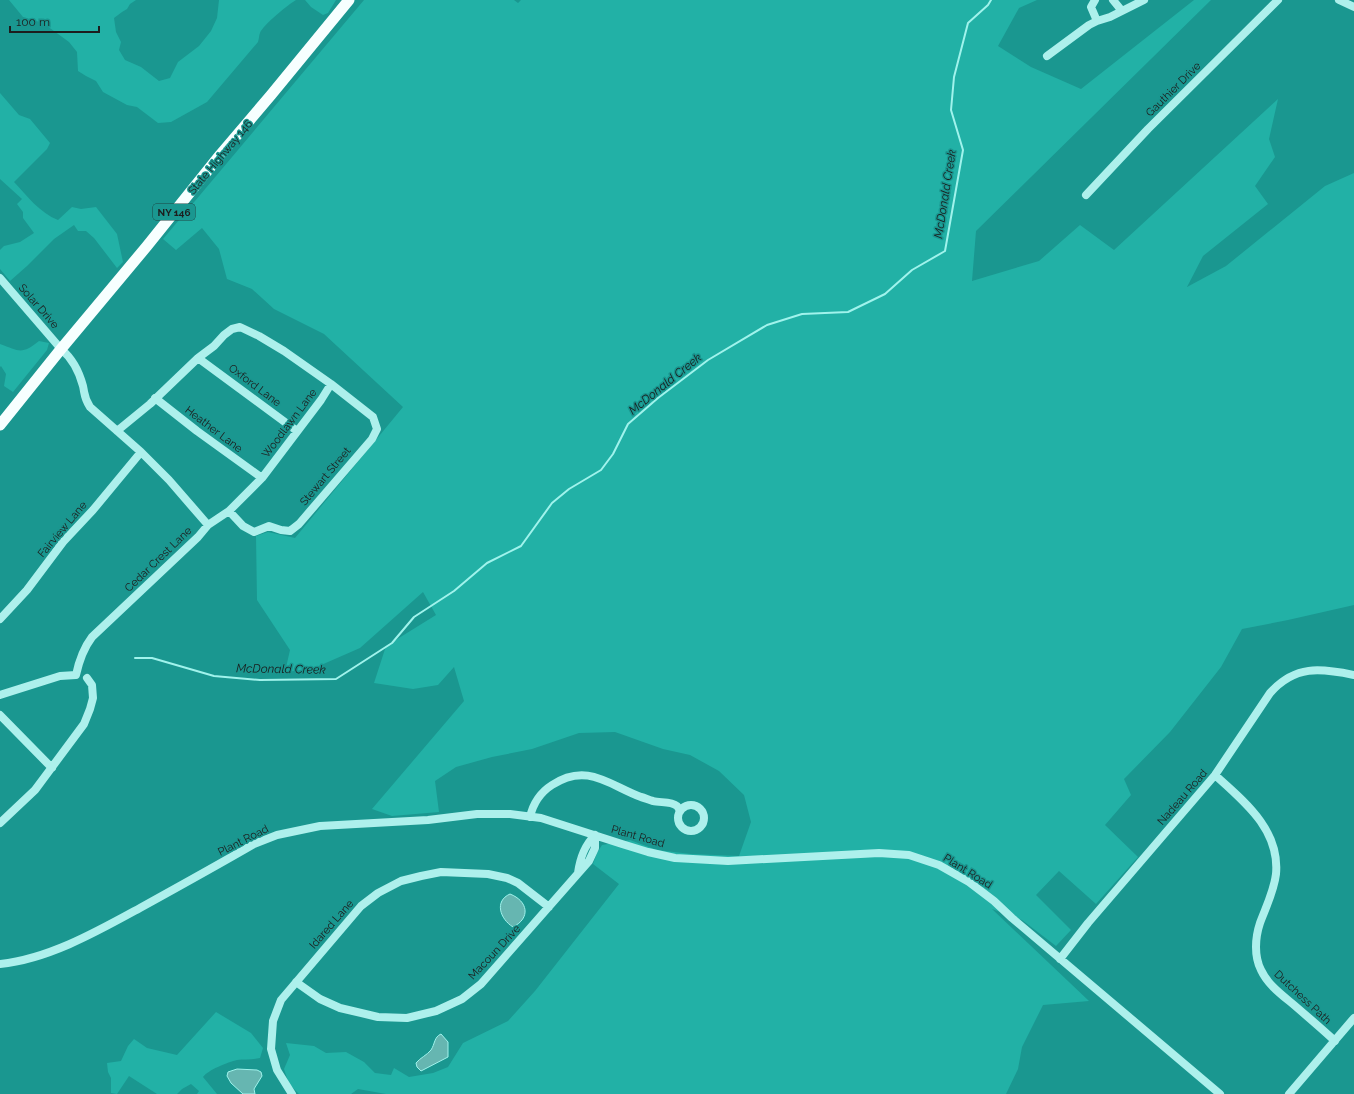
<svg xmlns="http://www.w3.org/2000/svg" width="1354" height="1094" font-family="Raleway,sans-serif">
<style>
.green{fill:#22b1a6}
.water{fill:#66b6b1;stroke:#a0f3ec}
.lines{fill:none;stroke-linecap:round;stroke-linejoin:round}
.stream{stroke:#a0f3ec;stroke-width:2}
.minor{stroke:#adf0ec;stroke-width:8}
.major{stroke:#f7ffff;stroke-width:11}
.labels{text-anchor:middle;stroke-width:3;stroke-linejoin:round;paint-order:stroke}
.shield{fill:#1a9790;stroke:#1c4240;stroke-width:1}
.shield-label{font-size:10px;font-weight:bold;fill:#1d1d1d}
.street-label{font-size:11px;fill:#1d1d1d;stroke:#1a9790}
.water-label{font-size:12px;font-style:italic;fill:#191c1c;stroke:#1a9790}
</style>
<rect width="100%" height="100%" fill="#1a9790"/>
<path class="green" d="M9,0H136L130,4L127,9L122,12L114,18L116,32L121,42L119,50L125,60L141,67L159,81L170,78L178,62L199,46L211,31L217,18L219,0H296C289,4 263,25 260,33C259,35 259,39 258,42L207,102L171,122L158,123L137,107L127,105L103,92L96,81L86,76L78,71L77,52L69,42L43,23L23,17Z
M305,0H336L328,13L323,15L311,7Z
M364,0H514L518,3L521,0H1037L1019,8L998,46L1031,67L1081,89L1194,0H1211L976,231L972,281L1039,261L1080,225L1114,250L1278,99L1269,139L1275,157L1255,186L1268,204L1203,256L1187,287L1226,266L1325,186L1354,173V605L1288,620L1242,629L1221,667L1170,732L1124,779L1131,795L1105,825L1138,857L1096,904L1059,871L1036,895L1071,930L1056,946L1022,920L992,909L1089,1001L1043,1005L1022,1047L1018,1069L1006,1094H386L358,1089L351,1094H299L289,1084L284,1069L290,1055L286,1043L314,1046L326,1053L346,1052L364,1062L375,1073L391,1075L394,1068L409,1077L433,1073L448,1067L463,1043L508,1021L535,991L619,884L593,864L597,853L602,845L630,840L657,850L691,854L739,856L751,822L744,795L719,771L690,755L663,749L615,732L579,733L532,749L492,757L456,767L435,781L439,812L392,816L372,809L464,701L454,667L438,685L413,689L374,683L386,646L436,615L423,592L360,648L312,669L285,672L290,650L257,600L256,536L268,532L295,538L403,407L324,334L274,309L252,289L227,279L219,249L202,228L176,250L163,239Z
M0,93L19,115L30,119L50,143L47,149L14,182C27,196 40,213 58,220L72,207L81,209L96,207L117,234L123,262L117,268L94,238L86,231H78L74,225L54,239L27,266L10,281L0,269V250L4,246L20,242L34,233L23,218V212L17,204L22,199L0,179Z
M39,341L49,343L47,350L13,392L4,386L6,374L1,366L0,367V344C19,351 22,355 39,341Z
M216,1012L251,1033L263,1048L260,1058C252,1060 244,1059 237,1060C228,1062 208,1070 203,1077L217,1094H197L199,1091L191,1084L182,1089L177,1094H157L129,1076L117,1094L111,1093V1078L108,1072L107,1063L121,1061L128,1046L134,1039L147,1048L177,1055Z"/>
<path class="water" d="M510,894C528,901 531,918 513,927C500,919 494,901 510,894Z
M441,1034L448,1042V1057L421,1071L417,1067L416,1063C420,1058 427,1055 431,1050C435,1044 434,1037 441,1034Z
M237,1069L257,1070L261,1072L262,1076L254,1089L255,1094H243L231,1083L227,1076L228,1072Z"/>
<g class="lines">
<path class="stream" d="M135,658H152L214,676L260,680L336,679L392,643L414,617L454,591L487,563L521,546L552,503L569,489L601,470L613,454L628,424L658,398L708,360L767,325L802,314L848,312L885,294L912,270L945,251L963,150L951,110L954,77L968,23L988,5L991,0"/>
<path class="minor" d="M1095,0L1091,7L1097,21L1110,17L1144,0
M1113,0L1122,11
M1339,0L1354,7
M1047,56L1089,25L1097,21
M1086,195L1148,129L1278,0
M0,278L61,349C73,359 79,371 83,386C85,395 84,398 90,407L141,452L169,480L208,525L198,537L92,637C83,649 79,661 76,675L60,676L0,695
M198,358L297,431
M155,398L197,431L262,478
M117,431L150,404L198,358L214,346L224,335L232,329L240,327L259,336L284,351L331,384L373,417L377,429L372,439L299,524L290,531L281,530L269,526L254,532L243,526L229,511
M208,525L229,511L262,478L321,400L331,384
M0,619L27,590L63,542L93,510L141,452
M0,715L52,768
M1215,775C1245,802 1280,830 1276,874C1274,891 1266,907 1260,923C1255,938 1254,956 1261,970C1268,985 1282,995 1294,1005C1308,1017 1322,1029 1335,1041
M678 818a13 13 0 1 1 26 0a13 13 0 1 1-26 0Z
M530,817C533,804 541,792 552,785C587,762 609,785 641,797C645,798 649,800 653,801C660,803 671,801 677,806C678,807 679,809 680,811
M0,823L35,790L84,724L90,709L93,698L92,685L87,678
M578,873C580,858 584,846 595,835
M1060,959L1088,923L1215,775L1270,693C1295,665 1320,668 1354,675
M0,964C49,959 98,931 140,908C178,887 216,866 254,844L277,835L320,826L428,820L477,814H510L541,818L622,844L648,852L675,858L728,861L879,853L909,855L939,865L969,882L994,901L1012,918L1220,1094
M296,982L320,999L340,1008L378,1017L407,1018L436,1011L462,999L481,984L589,861L595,848V835
M292,1094L277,1070L271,1049L273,1021L281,1000L361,906L378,893L401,881L421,876L441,872L488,874L507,878L518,883L549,907
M1289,1094L1354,1018"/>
<path class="major" d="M0,425L61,349L147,246L220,155L271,95L349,0"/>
</g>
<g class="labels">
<rect class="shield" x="153" y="204" width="42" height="16" rx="3"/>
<g class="shield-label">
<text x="174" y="216">NY 146</text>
</g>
<g class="street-label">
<text transform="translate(1173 89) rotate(-45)" y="4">Gauthier Drive</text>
<text transform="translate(220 157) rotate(-50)" y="4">State Highway 146</text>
<text transform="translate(39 306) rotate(49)" y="4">Solar Drive</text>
<text transform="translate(255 385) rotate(37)" y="4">Oxford Lane</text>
<text transform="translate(289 423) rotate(-53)" y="4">Woodlawn Lane</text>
<text transform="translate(214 429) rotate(37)" y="4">Heather Lane</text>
<text transform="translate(325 476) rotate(-50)" y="4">Stewart Street</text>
<text transform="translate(62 529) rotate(-50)" y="4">Fairview Lane</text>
<text transform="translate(158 559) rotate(-44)" y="4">Cedar Crest Lane</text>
<text transform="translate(1182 797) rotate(-49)" y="4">Nadeau Road</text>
<text transform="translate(638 836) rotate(16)" y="4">Plant Road</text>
<text transform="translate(243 840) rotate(-27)" y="4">Plant Road</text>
<text transform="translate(968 871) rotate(32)" y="4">Plant Road</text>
<text transform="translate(331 924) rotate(-49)" y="4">Idared Lane</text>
<text transform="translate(494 952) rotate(-47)" y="4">Macoun Drive</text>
<text transform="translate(1303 997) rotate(43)" y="4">Dutchess Path</text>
</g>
<g class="water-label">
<text transform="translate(945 194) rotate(-81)" y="4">McDonald Creek</text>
<text transform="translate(665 384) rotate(-39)" y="4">McDonald Creek</text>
<text transform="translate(281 669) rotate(1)" y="4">McDonald Creek</text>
</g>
</g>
<path d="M10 26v6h89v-6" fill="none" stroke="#1d1d1d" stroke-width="2"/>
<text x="16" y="26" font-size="12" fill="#1d1d1d" stroke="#1a9790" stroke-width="3" paint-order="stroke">100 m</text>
</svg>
